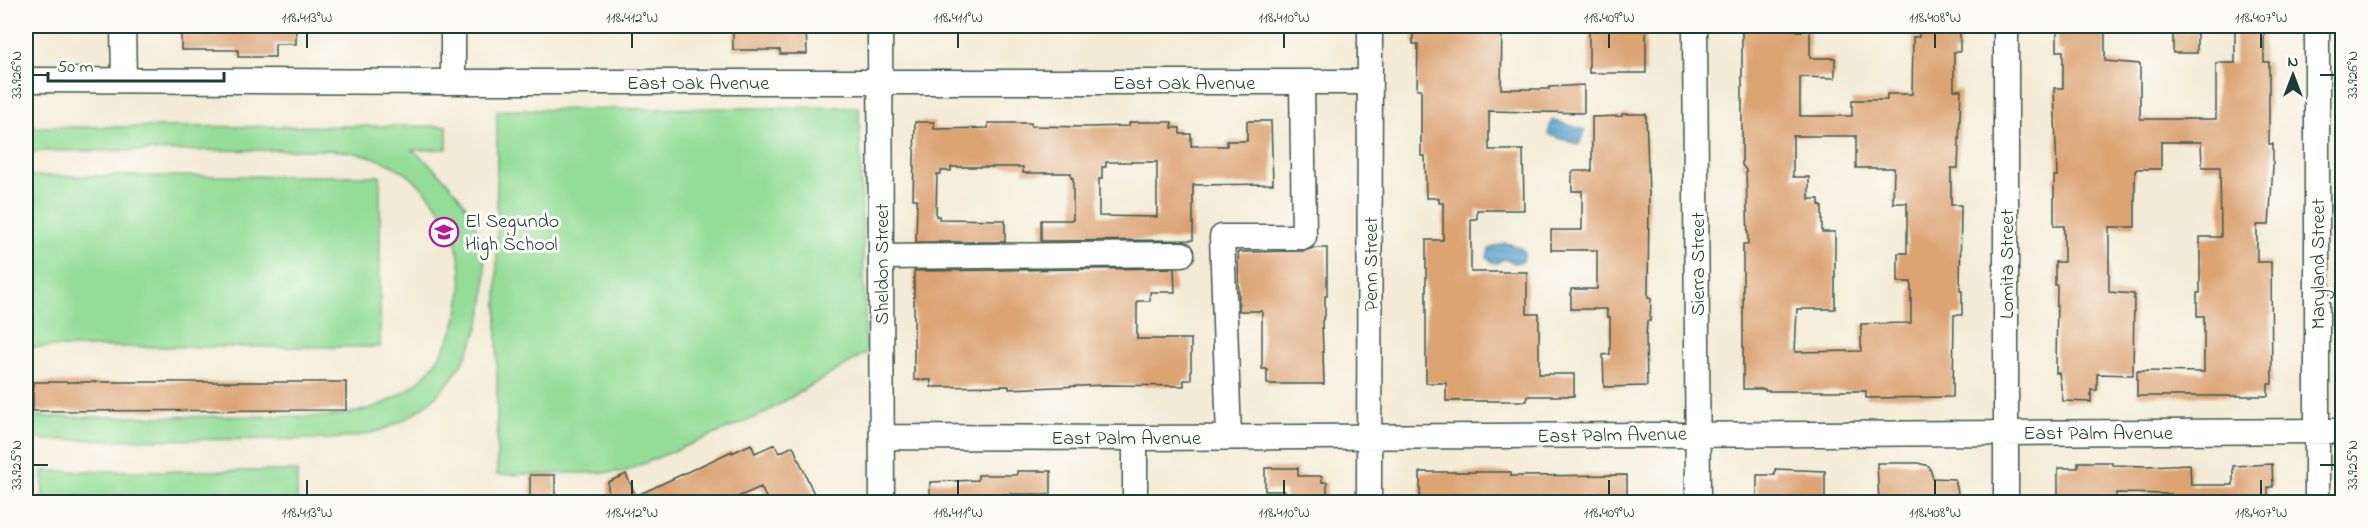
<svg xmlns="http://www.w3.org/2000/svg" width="2368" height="528" font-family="'Indie Flower',sans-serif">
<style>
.green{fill:#94dd98;stroke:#5a8d66;stroke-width:1.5}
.water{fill:url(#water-rules);stroke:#3c6f82;stroke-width:1.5}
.building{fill:#dca373;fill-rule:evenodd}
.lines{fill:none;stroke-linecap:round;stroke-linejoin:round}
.minor-casing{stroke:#3f574c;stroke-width:27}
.minor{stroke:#fff;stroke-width:24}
.ticks{fill:none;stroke:#1f3d34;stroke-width:2}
.labels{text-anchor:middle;stroke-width:6;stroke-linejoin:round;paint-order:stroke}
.street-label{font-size:20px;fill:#1f3d34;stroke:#fdfcf7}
.poi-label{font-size:20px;fill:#1f3d34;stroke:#fdfcf7;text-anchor:start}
.neatline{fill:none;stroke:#1f3d34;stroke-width:2}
.ticks-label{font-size:15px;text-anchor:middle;fill:#1f3d34}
</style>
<defs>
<pattern id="water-rules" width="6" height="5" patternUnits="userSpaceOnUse" patternTransform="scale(1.5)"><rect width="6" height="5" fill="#59a1cf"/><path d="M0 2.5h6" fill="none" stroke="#4984a9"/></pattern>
</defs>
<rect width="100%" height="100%" fill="#fdfcf7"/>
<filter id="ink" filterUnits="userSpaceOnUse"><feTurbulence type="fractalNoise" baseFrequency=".0167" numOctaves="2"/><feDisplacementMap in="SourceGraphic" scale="12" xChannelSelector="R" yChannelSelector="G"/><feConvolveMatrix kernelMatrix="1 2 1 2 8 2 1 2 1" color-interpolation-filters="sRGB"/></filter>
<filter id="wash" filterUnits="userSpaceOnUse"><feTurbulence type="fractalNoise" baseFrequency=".008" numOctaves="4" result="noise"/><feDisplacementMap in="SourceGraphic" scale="24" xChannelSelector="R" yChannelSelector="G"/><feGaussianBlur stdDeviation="1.35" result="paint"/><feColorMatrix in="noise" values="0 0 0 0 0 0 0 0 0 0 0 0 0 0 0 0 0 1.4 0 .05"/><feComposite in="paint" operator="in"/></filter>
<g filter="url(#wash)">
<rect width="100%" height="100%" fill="#f3ebd6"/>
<path class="green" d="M859,107L866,353L761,415L623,472L497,475V110Z
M447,126V149L412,150C432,165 449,181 463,202C515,283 472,396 384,429C366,436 348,437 330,439L47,440L26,438V415L47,417L330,416C353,414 374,409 395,398C463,361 482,267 437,205C421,183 399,165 372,157C358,152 343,151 328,150L45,151L26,153V127Z
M26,176H380V347H26Z
M43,471H297V502H43Z
M392,496L410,498L422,502H365Z"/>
<path class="water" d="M1552,120L1585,130L1579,145L1548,134Z
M1504,243L1518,246L1525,252L1523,261L1515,263L1504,259L1497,263L1491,262L1487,257L1489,249Z"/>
<g id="blocks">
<path class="building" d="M181,26H296V44H275V57H238V50H181Z
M733,26H806L807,54H780V50H733Z
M1413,26H1502L1501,89H1549V87L1584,85V113L1489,111V150H1523L1524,210H1477V219H1471V272H1527V314H1539V374H1574V396H1527V401H1446V383H1426V240H1443V203H1439V198H1426L1425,156H1421V89H1417L1418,44H1413Z
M1589,26H1646V73H1589Z
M1742,26H1796L1797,31H1810V58H1835V78L1800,77V116H1852V100H1887V94H1912L1913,37H1919V26H1951V31H1960V52H1954V90H1961L1958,168H1951V205H1961L1960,291H1962V315H1954L1953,397L1866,398V391H1765V389H1743V244H1748L1746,170L1742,165ZM1793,136H1856V168H1894L1893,203H1907V253H1898V282H1911V323L1861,324V351L1795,352L1797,309H1835V232H1822V206L1819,205V199H1809V177H1793Z
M2057,26H2105V61L2140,64V119H2216V63H2235V26H2264V62H2269V144H2273V167L2269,225H2257V262H2271L2272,384H2268V396H2137V371L2204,372V316H2197V293H2200V237H2221L2220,167H2202L2201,142H2161V169H2137L2135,171V227H2109V292L2134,294L2133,375L2097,374V390H2091V402L2063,401L2059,373H2056L2057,285H2055V262H2064V226H2054V176H2057L2054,88H2063V51H2057Z
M2173,33H2197V53H2173Z
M1622,114H1646L1649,194L1648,298H1651L1650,321H1647L1646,336L1647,386L1604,387L1603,355L1610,354V317H1607V309H1571V289H1597V250H1551V230H1582V191H1572V171H1592V117L1622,116Z
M1247,121H1271L1273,184L1193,185V240L1041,241V220H1073V178H1071V173H1023V167H951V171H941V174H937L936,216H939V219L1005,220V242H916L917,199H913L915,122H934V129L988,128V123H1031V126L1088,127L1129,126V123L1133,122H1172V128H1180V134H1191V146H1227V141H1247ZM1106,162H1157V217L1099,216V179H1102V167H1106Z
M1313,248H1327V296H1325V316L1322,321L1324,384H1267V369H1262V311H1239L1238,252L1304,251Z
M1174,268L1175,292H1150V301H1137V339H1191V380H1184V386L1105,385L1009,389V386L931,387V380H914V271Z
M33,382H346V410L33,411Z
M751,444L755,453L775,444L779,453L793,446L814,494L793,502H768L761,487L726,502H608V482L626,474L636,496L732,451V453Z
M2078,462H2112V465L2147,466L2190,464L2191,485H2233V466L2272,464L2273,487H2268V500H2265V502H2171V494L2116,493V502H2058V468H2078Z
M1877,463H1918L1929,466L1933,478L1955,479L1960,502H1879Z
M1265,468H1298V476H1322V482H1327V502H1285V491H1265Z
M1775,469L1825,471V502H1757V475H1775Z
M1017,471H1051V494H1004V502H930V482L978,480V475H1017Z
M1420,472H1511V476L1627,475V502H1592V499L1536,498V502H1516V500H1478V502H1426L1420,501Z
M530,475H555V502H530Z"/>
</g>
</g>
<g filter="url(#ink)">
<use href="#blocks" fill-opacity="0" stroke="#3f574c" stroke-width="1.5"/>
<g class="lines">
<g class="minor-casing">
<path id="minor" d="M123,26L124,80
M880,26L882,502
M1695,26L1698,502
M2006,26V502
M2317,26V502
M26,80L453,82H1370
M453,82V26
M881,257L1182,254
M882,437L1135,438L2342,431
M1229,437L1222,237H1304L1302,82
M1135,438V502
M1369,502L1370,26"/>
</g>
<use href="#minor" class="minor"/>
</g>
</g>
<path class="ticks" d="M307,33V48M632,33V48M958,33V48M1284,33V48M1609,33V48M1935,33V48M2261,33V48M33,75H48M2320,75H2335M33,465H48M2320,465H2335M307,480V495M632,480V495M958,480V495M1284,480V495M1609,480V495M1935,480V495M2261,480V495"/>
<defs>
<g id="school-ring" transform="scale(1.5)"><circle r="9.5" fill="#fdfcf7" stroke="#b5179e" stroke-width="1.5"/><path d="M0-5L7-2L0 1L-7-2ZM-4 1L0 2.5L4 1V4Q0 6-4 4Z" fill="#b5179e"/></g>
</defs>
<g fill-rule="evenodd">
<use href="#school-ring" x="444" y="232"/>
</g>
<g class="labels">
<g class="street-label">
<text x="698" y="89">East Oak Avenue</text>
<text x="1184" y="89">East Oak Avenue</text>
<text transform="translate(881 264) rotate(-90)" y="7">Sheldon Street</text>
<text transform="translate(1370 264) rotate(-90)" y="7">Penn Street</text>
<text transform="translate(1697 264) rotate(-90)" y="7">Sierra Street</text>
<text transform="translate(2006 264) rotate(-90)" y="7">Lomita Street</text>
<text transform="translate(2317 264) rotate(-90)" y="7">Maryland Street</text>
<text x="2098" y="439">East Palm Avenue</text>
<text transform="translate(1612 434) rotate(-1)" y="7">East Palm Avenue</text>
<text x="1126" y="444">East Palm Avenue</text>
</g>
<g class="poi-label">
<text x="465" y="227">El Segundo<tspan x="465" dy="23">High School</tspan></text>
</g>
</g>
<rect width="2368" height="528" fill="none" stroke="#fdfcf7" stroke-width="66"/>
<g transform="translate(2293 75)" stroke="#fdfcf7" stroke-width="4.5" paint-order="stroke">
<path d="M0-4.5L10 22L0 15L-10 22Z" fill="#1f3d34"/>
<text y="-9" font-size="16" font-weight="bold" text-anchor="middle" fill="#1f3d34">N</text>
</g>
<path d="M48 72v9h176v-9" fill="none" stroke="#1f3d34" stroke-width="3"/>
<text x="57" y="72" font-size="18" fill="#1f3d34" stroke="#fdfcf7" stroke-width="4.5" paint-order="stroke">50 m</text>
<rect x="33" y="33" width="2302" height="462" class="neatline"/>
<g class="ticks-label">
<text x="307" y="22">118.413°W</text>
<text x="632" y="22">118.412°W</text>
<text x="958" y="22">118.411°W</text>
<text x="1284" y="22">118.410°W</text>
<text x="1609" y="22">118.409°W</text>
<text x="1935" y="22">118.408°W</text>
<text x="2261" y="22">118.407°W</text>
<text transform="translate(16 75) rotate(-90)" y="5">33.926°N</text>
<text transform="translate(2352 75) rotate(-90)" y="5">33.926°N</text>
<text transform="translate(16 465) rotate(-90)" y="5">33.925°N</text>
<text transform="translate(2352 465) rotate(-90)" y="5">33.925°N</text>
<text x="307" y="517">118.413°W</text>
<text x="632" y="517">118.412°W</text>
<text x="958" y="517">118.411°W</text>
<text x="1284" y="517">118.410°W</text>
<text x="1609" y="517">118.409°W</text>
<text x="1935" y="517">118.408°W</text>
<text x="2261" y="517">118.407°W</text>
</g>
</svg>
